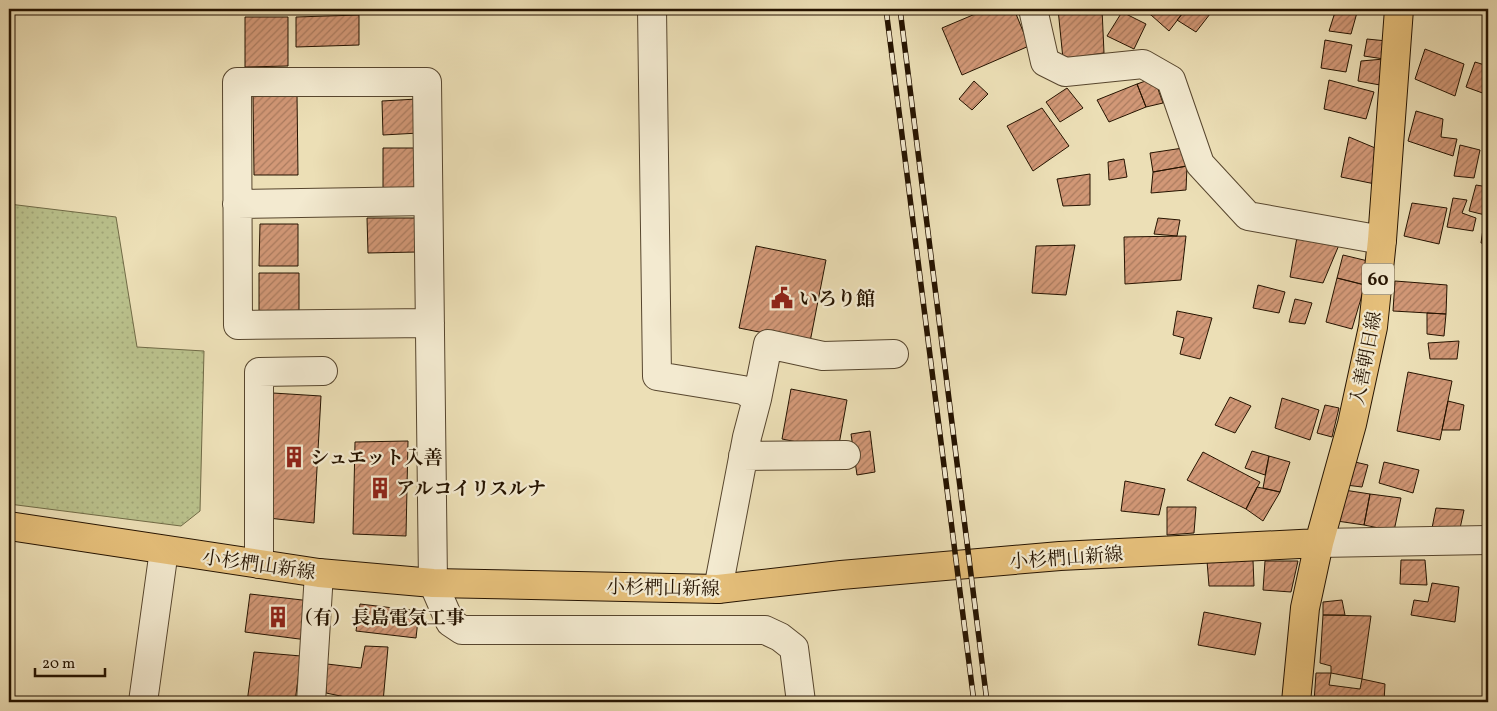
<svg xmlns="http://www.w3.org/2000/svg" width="1497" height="711" font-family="Vollkorn,'Noto Serif JP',serif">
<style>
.park{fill:url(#park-dots);stroke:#706a46}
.building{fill:url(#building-hatch);stroke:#251300}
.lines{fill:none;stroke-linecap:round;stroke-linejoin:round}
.minor-casing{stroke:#57462e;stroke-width:30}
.major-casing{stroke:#251300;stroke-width:30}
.minor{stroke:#f3ead0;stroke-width:28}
.major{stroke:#e6c07b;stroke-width:28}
.rail-casing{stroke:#251300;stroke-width:5.5}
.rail{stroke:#f3ead0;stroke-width:4;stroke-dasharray:11;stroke-linecap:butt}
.labels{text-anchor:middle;stroke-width:4.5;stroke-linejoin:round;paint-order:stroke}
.shield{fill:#f3ead0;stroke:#63543e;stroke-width:1}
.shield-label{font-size:18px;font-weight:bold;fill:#251300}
.poi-label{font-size:19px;font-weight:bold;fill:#251300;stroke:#f3ead0;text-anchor:start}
.street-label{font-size:19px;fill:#251300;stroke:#f3ead0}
</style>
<defs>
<pattern id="park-dots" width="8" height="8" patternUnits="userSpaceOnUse" patternTransform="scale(1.25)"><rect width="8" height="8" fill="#bac18c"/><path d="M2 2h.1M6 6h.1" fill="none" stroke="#a0a577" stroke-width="1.8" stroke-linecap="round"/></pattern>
<pattern id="building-hatch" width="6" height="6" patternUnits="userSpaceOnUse" patternTransform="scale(1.25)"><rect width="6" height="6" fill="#d29877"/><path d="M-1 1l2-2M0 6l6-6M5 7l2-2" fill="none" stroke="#aa7b5f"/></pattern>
</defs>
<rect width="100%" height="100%" fill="#ecdfb6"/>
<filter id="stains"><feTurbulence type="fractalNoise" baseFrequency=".004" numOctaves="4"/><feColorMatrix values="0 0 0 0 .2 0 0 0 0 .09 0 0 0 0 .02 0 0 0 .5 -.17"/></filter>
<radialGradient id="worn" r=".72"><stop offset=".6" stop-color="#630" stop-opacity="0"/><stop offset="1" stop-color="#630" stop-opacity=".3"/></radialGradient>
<path class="park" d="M9,204L116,217L137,347L204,351L200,511L181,526L9,504Z"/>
<path class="building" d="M987,9H1014L1029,46L962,75L942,28Z
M1058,9H1102L1104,53L1063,59Z
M1141,9H1155L1151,15Z
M1157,9H1186L1169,31L1151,15Z
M1186,9H1204L1210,14L1196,32L1177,20Z
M1336,9H1358L1351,34L1329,31Z
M1122,12L1146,24L1134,49L1107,36Z
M359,15V45L296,47V17Z
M245,17H288V66L245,67Z
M1367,39L1387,41L1384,59L1364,56Z
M1325,40L1352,45L1346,72L1321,68Z
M1425,49L1464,64L1455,96L1415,79Z
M1384,59L1380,85L1358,81L1361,61Z
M1475,62L1488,66V95L1466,87Z
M1154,78L1163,103L1146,107L1137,84Z
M1329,80L1374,92L1366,119L1324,109Z
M974,81L988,94L972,110L959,99Z
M1137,84L1146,107L1109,122L1097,100Z
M1067,88L1083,108L1060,122L1046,102Z
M297,94L298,175H254L253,95Z
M417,99L419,133L383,135L382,101Z
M1042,108L1069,146L1033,171L1007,126Z
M1416,111L1443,119L1441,137L1457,139L1453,156L1408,141Z
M1349,137L1380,150L1375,184L1341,177Z
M1460,145L1480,150L1474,178L1454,176Z
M383,148H416V191L383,190Z
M1183,148L1187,166L1153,172L1150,153Z
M1124,159L1127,177L1109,180L1108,162Z
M1187,166L1186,190L1151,193L1153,172Z
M1090,174V205L1063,206L1057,179Z
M1476,185L1488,187V244L1481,243L1485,215L1469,211Z
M1453,198L1467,200L1462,213L1476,218L1473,231L1447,227Z
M1412,203L1447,208L1439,244L1404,236Z
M367,218H416L417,252L368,253Z
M1158,218L1180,220L1177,236L1154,234Z
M260,224H298V266H259Z
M1186,236L1181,280L1125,284L1124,237Z
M1297,237L1339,245L1323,283L1290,277Z
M1075,245L1066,295L1032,293L1036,246Z
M756,246L826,260L810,342L739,328Z
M1343,255L1368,261L1365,285L1337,278Z
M259,273H299V314L259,315Z
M1337,278L1365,285L1352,329L1326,322Z
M1395,281L1447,285L1446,314L1393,311Z
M1258,285L1285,292L1279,313L1253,308Z
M1295,299L1312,303L1305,324L1289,322Z
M1177,311L1212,318L1200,359L1180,354L1184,338L1173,335Z
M1427,313L1446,314L1444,336L1427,334Z
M1459,341L1457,359H1430L1428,343Z
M1408,372L1452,381L1440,440L1397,431Z
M791,389L847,400L838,450L782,439Z
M273,393L321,396L314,523L268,518Z
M1230,397L1251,406L1235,433L1215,425Z
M1282,398L1319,410L1310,440L1275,428Z
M1448,401L1464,405L1460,430H1442Z
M1325,405L1339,408L1332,437L1317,433Z
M870,431L875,472L857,475L851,434Z
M408,441L406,536L353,534L355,442Z
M1252,451L1269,456L1265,475L1245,468Z
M1203,452L1260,482L1246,509L1187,480Z
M1269,456L1290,462L1280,492L1263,488Z
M1355,462L1368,465L1362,487L1346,485Z
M1384,462L1419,470L1413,493L1379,483Z
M1125,481L1165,489L1159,515L1121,511Z
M1257,487L1280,492L1263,521L1246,509Z
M1344,490L1370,494L1364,525L1337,521Z
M1370,494L1401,498L1394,531L1364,525Z
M1167,507H1196L1194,533L1167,535Z
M1436,508L1464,510L1459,533L1432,528Z
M1253,560L1254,586H1209L1207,561Z
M1401,560H1425L1427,585L1400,584Z
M1265,561H1298L1291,592L1263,590Z
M1432,583L1459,587L1455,622L1411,615L1414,600L1428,602Z
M250,594L311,601L307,640L245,632Z
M1342,600L1345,615H1323V602Z
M360,604L419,611L416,638L356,631Z
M1204,612L1261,623L1255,655L1198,645Z
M1323,615L1371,616L1362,679L1331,673V666L1320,663Z
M365,646L388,647L383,702H354L355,699L326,693L327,664L361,668Z
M254,652L301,656L295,702H247Z
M1316,673H1331L1329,685L1360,689L1362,679L1385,684L1384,702H1314Z"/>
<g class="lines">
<g class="minor-casing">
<path id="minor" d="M652,9L657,376L743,390L757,399L747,437L718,589
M1033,9L1045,62L1065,72L1143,64L1171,80L1200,164L1248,216L1382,240
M237,204L428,201
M430,323L238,325L237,82H427L433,583L450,622L462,630H765L780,637L794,648L801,702
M757,399L768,344L823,356L894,354
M743,456L846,455
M1319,543L1488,540
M259,564V372L323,371
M143,702L164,550
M311,702L319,573"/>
</g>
<g class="major-casing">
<path id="major" d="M9,526L319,573L433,583L718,589L841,575L1060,556L1319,543
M1296,702L1305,608L1319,543L1352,424L1373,327L1382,240L1399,9"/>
</g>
<use href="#minor" class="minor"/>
<use href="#major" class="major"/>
<g class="rail-casing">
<path id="rail" d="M886,9L974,702
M900,9L987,702"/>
</g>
<use href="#rail" class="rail"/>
</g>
<defs>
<g id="civic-bare" transform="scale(1.725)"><path d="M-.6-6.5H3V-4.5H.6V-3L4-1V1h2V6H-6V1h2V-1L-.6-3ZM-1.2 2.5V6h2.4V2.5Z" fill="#8f2418" stroke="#f3ead0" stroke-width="2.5" paint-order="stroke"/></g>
<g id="building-bare" transform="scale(1.725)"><path d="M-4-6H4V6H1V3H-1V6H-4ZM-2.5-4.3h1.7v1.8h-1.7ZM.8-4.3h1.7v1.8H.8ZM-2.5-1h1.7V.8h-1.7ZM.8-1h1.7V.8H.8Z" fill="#8f2418" stroke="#f3ead0" stroke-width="2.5" paint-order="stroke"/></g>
</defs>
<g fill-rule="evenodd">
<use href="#civic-bare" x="782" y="298"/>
<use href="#building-bare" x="294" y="457"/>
<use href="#building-bare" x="380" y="488"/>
<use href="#building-bare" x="278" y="617"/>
</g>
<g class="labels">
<rect class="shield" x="1362" y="263.5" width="32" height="31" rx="4"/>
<g class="shield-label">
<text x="1378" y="285">60</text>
</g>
<g class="poi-label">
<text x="799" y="305">いろり館</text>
<text x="310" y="464">シュエット入善</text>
<text x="396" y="495">アルコイリスルナ</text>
<text x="294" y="624">（有）長島電気工事</text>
</g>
<g class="street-label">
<text transform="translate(1365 358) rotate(-79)" y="7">入善朝日線</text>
<text transform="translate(1066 557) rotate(-4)" y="7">小杉椚山新線</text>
<text transform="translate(259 564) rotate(8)" y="7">小杉椚山新線</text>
<text transform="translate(663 587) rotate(1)" y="7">小杉椚山新線</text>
</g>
</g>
<rect width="1497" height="711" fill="none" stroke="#ecdfb6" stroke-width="30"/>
<rect x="10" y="10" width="1477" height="691" fill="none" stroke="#251300" stroke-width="2.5"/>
<rect x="15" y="15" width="1467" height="681" fill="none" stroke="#251300"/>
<path d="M35 668v8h70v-8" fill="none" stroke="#251300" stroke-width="2.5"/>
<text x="42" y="668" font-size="15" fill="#251300" stroke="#f3ead0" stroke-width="4" paint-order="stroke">20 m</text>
<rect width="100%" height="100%" filter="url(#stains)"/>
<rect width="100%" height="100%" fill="url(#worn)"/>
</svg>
